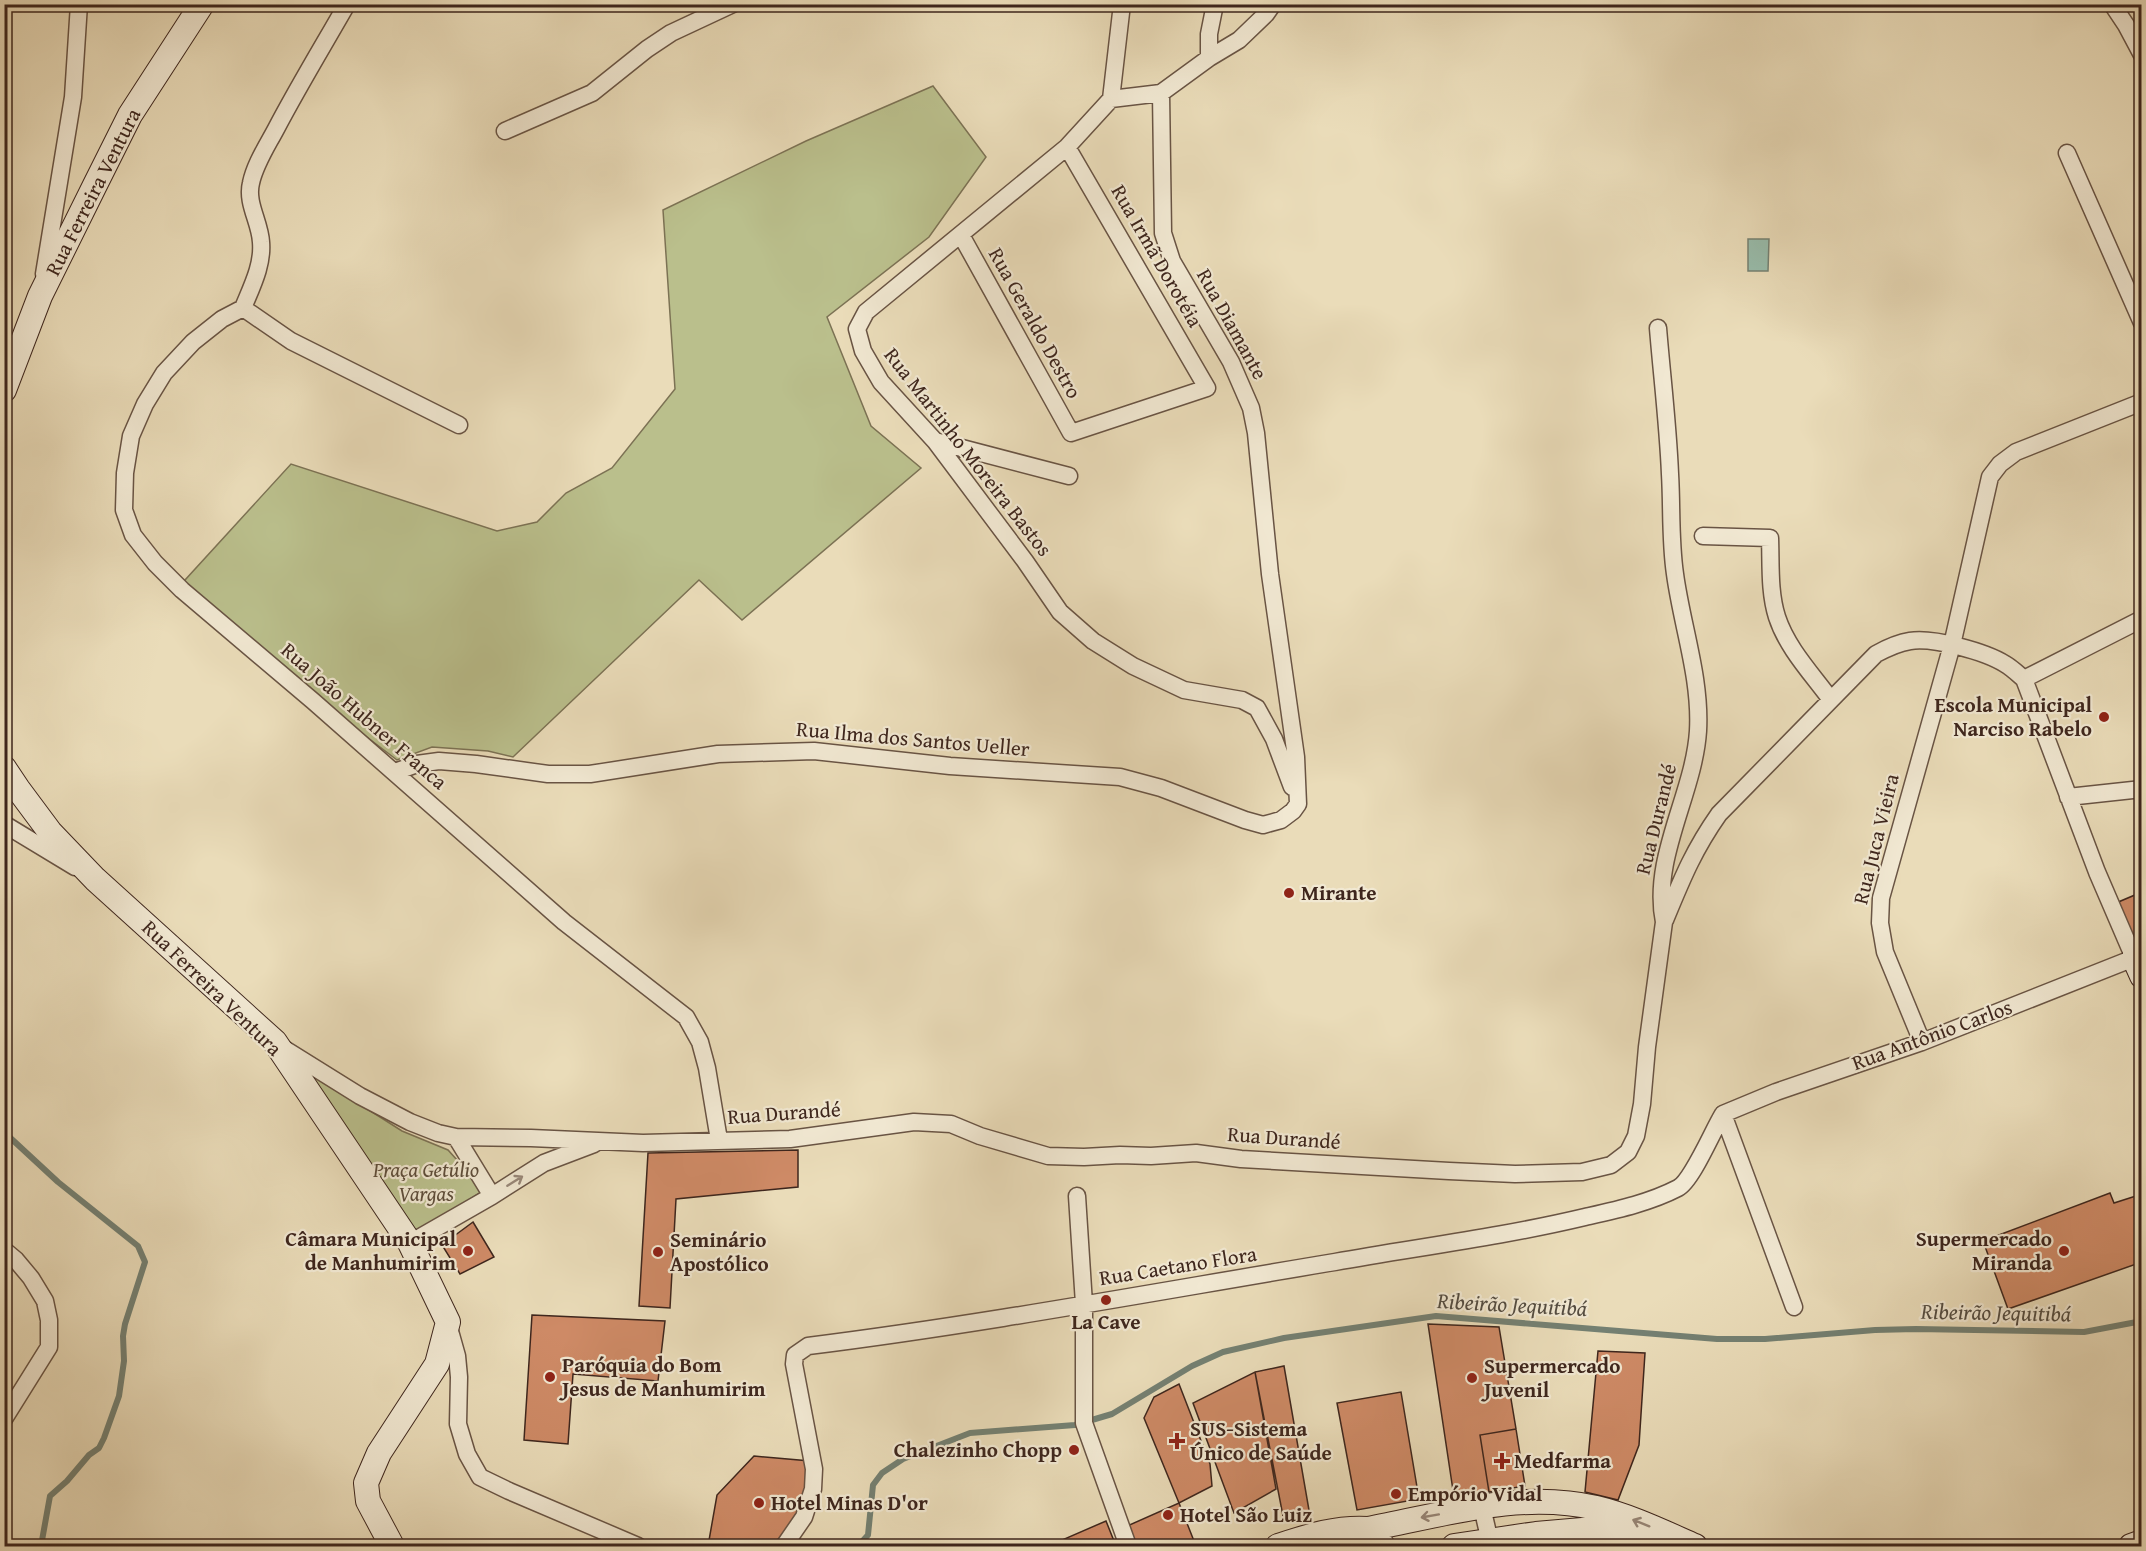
<svg xmlns="http://www.w3.org/2000/svg" width="2146" height="1551" font-family="'Gentium Book Plus',serif">
<style>
.green{fill:#babf8c;stroke:#7c7254;stroke-width:1.5}
.water{fill:#98bcab;stroke:#748072;stroke-width:1.5}
.lines{fill:none;stroke-linecap:round;stroke-linejoin:round}
.stream{stroke:#748072;stroke-width:6}
.building{fill:#ce8a66;stroke:#3e261d;stroke-width:1.5}
.street-casing{stroke:#695444;stroke-width:19}
.secondary-casing{stroke:#3e261d;stroke-width:26}
.street{stroke:#f1e8d2;stroke-width:16}
.secondary{stroke:#f1e8d2;stroke-width:24}
.oneway{stroke:#988778}
.poi-dot{fill:#8f2418;stroke:#f1e8d2;stroke-width:2}
.labels{text-anchor:middle;stroke-width:4.5;stroke-linejoin:round;paint-order:stroke}
.street-label{font-size:21px;fill:#3e261d;stroke:#f1e8d2}
.poi-label{font-size:21px;font-weight:bold;fill:#3e261d;stroke:#f1e8d2;text-anchor:start}
.park-label{font-size:21px;font-style:italic;fill:#5d4c39;stroke:#f1e8d2}
.water-label{font-size:22px;font-style:italic;fill:#544c40;stroke:#f1e8d2}
</style>
<rect width="100%" height="100%" fill="#eadcb9"/>
<filter id="stains"><feTurbulence type="fractalNoise" baseFrequency=".00333" numOctaves="4"/><feColorMatrix values="0 0 0 0 .2 0 0 0 0 .09 0 0 0 0 .02 0 0 0 .5 -.17"/></filter>
<radialGradient id="worn" r=".72"><stop offset=".6" stop-color="#630" stop-opacity="0"/><stop offset="1" stop-color="#630" stop-opacity=".3"/></radialGradient>
<path class="green" d="M933,86L986,157L929,237L827,317L871,426L921,468L742,620L699,580L513,757L488,751L432,747L397,760L175,591L291,464L497,531L537,522L566,493L612,468L675,389L663,210L806,141Z
M295,1063L402,1131L448,1150L484,1190L416,1235Z"/>
<path class="water" d="M1748,239H1769L1768,271H1748Z"/>
<g class="lines">
<path class="stream" d="M4,1132L58,1182L138,1246L145,1262L125,1324L123,1336L124,1361L119,1396L104,1438L99,1448L89,1455L67,1481L50,1496L41,1546
M858,1546L868,1535L873,1485L882,1473L903,1459L970,1433L1075,1425L1112,1414L1192,1366L1223,1352L1284,1338L1436,1316L1717,1339H1765L1875,1330L1916,1329L2084,1332L2142,1321"/>
</g>
<path class="building" d="M2142,892V949L2136,951L2116,903Z
M798,1150V1187L676,1199L670,1308L639,1306L648,1153Z
M2110,1193L2114,1203L2142,1194V1262L2008,1309L1983,1241Z
M473,1222L494,1257L460,1274L442,1245Z
M532,1315L665,1321L658,1381L573,1374L568,1444L524,1440Z
M1428,1324L1499,1327L1516,1429L1480,1435L1489,1492L1454,1497Z
M1598,1351L1645,1353L1639,1445L1618,1500L1585,1492Z
M1284,1366L1310,1516L1284,1521L1255,1372Z
M1255,1372L1276,1489L1234,1513L1193,1403Z
M1179,1384L1210,1464L1212,1486L1179,1503L1144,1418L1154,1397Z
M1401,1392L1419,1499L1357,1510L1337,1403Z
M1516,1429L1525,1486L1489,1492L1480,1435Z
M754,1456L810,1461L808,1481L800,1509L783,1535L772,1546H708L717,1495Z
M1179,1503L1194,1541L1180,1546H1132L1125,1527Z
M1106,1521L1116,1546H1065L1062,1540Z
M1597,1539V1546H1550V1540Z"/>
<g class="lines">
<g class="street-casing">
<path id="street" d="M347,4C323,46 298,87 276,129C267,146 255,164 251,183C246,203 260,222 261,242C263,265 252,286 243,308L222,319L193,342L164,373L145,404L131,436L125,473L124,510L133,535L155,563L182,590L313,701L564,922L686,1017L700,1042L707,1068L719,1140
M2112,4L2126,25L2142,55
M1209,58V34L1215,4
M1111,99L1067,147L866,312L857,329L863,351L881,382L935,441L1025,561L1060,612L1093,641L1133,666L1184,690L1242,700L1257,708L1274,739L1292,787
M1111,99L1161,93L1209,58L1239,40L1266,14L1273,4
M1111,99L1122,4
M505,131L592,93L647,49L671,33L733,4
M2067,153L2142,323
M961,235L1071,433L1207,388L1067,147
M44,274L73,97L79,4
M243,308L291,341L459,425
M935,441L1069,476
M1703,536L1770,538C1771,564 1769,592 1777,617C1787,648 1812,674 1831,700
M2024,679L2142,619
M395,772L417,764L439,761L476,764L548,774H590L718,754L814,751L950,766L1120,777L1161,788L1245,820L1263,825L1281,820L1293,811L1298,804L1296,757L1270,574L1256,433L1251,408L1231,362L1172,261L1163,233L1161,93
M2068,797L2142,789
M4,824L75,867
M1665,920C1682,879 1693,851 1719,814L1876,654C1887,648 1897,643 1910,641C1933,637 1986,652 2005,664C2012,668 2018,674 2024,679
M1922,1042L1885,952L1880,923L1881,898L1952,645L1990,477L2000,464L2016,452L2142,402
M283,1048L360,1096L410,1122L438,1133L456,1137L531,1138L643,1143L790,1139L914,1122L951,1124L980,1136L1048,1156L1084,1157L1120,1155L1151,1156L1196,1153L1241,1159L1449,1171L1515,1174L1582,1172L1611,1165L1628,1152L1636,1136L1642,1104L1647,1047L1664,922C1651,858 1694,794 1698,731C1701,678 1682,626 1675,574C1670,540 1672,507 1670,474C1668,425 1662,377 1658,328
M1723,1114L1776,1092L1922,1042L2134,958L2097,872L2024,679
M1723,1114L1794,1307
M456,1137L492,1196
M1077,1196L1084,1304V1423L1128,1546
M410,1243L492,1196L544,1163L594,1144
M4,1250L16,1260L31,1278L45,1301L49,1320V1347L4,1419
M448,1324L457,1356L459,1377L458,1424L467,1454L480,1477L509,1491L638,1546
M1482,1507L1491,1546
M784,1546L804,1517L813,1489L814,1469L794,1364L795,1355L808,1346C984,1324 1160,1291 1335,1262C1419,1247 1501,1237 1585,1217C1616,1210 1649,1203 1678,1188C1692,1181 1713,1130 1723,1114"/>
</g>
<g class="secondary-casing">
<path id="secondary" d="M4,390L40,296L94,187L130,115L202,4
M4,768L18,789L50,832L95,879L275,1042L410,1243L448,1322L437,1364L379,1453L366,1483L368,1501L392,1546
M2142,955L2134,958L2142,976
M1368,1529C1443,1515 1520,1490 1596,1508C1630,1516 1663,1532 1695,1546
M1278,1546C1309,1536 1336,1527 1368,1529L1383,1546
M1454,1546L1536,1534L1594,1529L1610,1533L1651,1546
M2131,1546L2142,1542"/>
</g>
<use href="#street" class="street"/>
<use href="#secondary" class="secondary"/>
</g>
<defs><path id="oneway-shaft" d="M-6 0H5M1.5-3L5.5 0L1.5 3" fill="none" stroke-width="1.6" stroke-linecap="round" stroke-linejoin="round" transform="scale(1.5)"/></defs>
<g class="oneway">
<use href="#oneway-shaft" transform="translate(515 1181) rotate(-32)"/>
<use href="#oneway-shaft" transform="translate(1430 1516) rotate(170)"/>
<use href="#oneway-shaft" transform="translate(1641 1523) rotate(-158)"/>
</g>
<g class="poi-dot">
<circle cx="2104" cy="717" r="6"/>
<circle cx="1289" cy="893" r="6"/>
<circle cx="468" cy="1251" r="6"/>
<circle cx="2064" cy="1251" r="6"/>
<circle cx="658" cy="1252" r="6"/>
<circle cx="1106" cy="1300" r="6"/>
<circle cx="550" cy="1377" r="6"/>
<circle cx="1472" cy="1378" r="6"/>
<path d="M1174 1432h6v6h6v6h-6v6h-6v-6h-6v-6h6z"/>
<circle cx="1074" cy="1450" r="6"/>
<path d="M1499 1452h6v6h6v6h-6v6h-6v-6h-6v-6h6z"/>
<circle cx="1396" cy="1494" r="6"/>
<circle cx="759" cy="1503" r="6"/>
<circle cx="1168" cy="1515" r="6"/>
</g>
<g class="labels">
<g class="street-label">
<text transform="translate(93 192) rotate(-63)" y="7">Rua Ferreira Ventura</text>
<text transform="translate(1157 256) rotate(60)" y="7">Rua Irmã Dorotéia</text>
<text transform="translate(1035 323) rotate(61)" y="7">Rua Geraldo Destro</text>
<text transform="translate(1232 324) rotate(61)" y="7">Rua Diamante</text>
<text transform="translate(968 452) rotate(52)" y="7">Rua Martinho Moreira Bastos</text>
<text transform="translate(364 716) rotate(41)" y="7">Rua João Hubner Franca</text>
<text transform="translate(913 739) rotate(5)" y="7">Rua Ilma dos Santos Ueller</text>
<text transform="translate(1656 819) rotate(-76)" y="7">Rua Durandé</text>
<text transform="translate(1876 839) rotate(-76)" y="7">Rua Juca Vieira</text>
<text transform="translate(212 988) rotate(44)" y="7">Rua Ferreira Ventura</text>
<text transform="translate(1932 1035) rotate(-20)" y="7">Rua Antônio Carlos</text>
<text transform="translate(784 1113) rotate(-4)" y="7">Rua Durandé</text>
<text transform="translate(1284 1138) rotate(4)" y="7">Rua Durandé</text>
<text transform="translate(1178 1266) rotate(-9)" y="7">Rua Caetano Flora</text>
</g>
<g class="poi-label">
<text x="2092" y="712" text-anchor="end">Escola Municipal<tspan x="2092" dy="24">Narciso Rabelo</tspan></text>
<text x="1301" y="900">Mirante</text>
<text x="456" y="1246" text-anchor="end">Câmara Municipal<tspan x="456" dy="24">de Manhumirim</tspan></text>
<text x="2052" y="1246" text-anchor="end">Supermercado<tspan x="2052" dy="24">Miranda</tspan></text>
<text x="670" y="1247">Seminário<tspan x="670" dy="24">Apostólico</tspan></text>
<text x="1106" y="1329" text-anchor="middle">La Cave</text>
<text x="562" y="1372">Paróquia do Bom<tspan x="562" dy="24">Jesus de Manhumirim</tspan></text>
<text x="1484" y="1373">Supermercado<tspan x="1484" dy="24">Juvenil</tspan></text>
<text x="1190" y="1436">SUS-Sistema<tspan x="1190" dy="24">Único de Saúde</tspan></text>
<text x="1062" y="1457" text-anchor="end">Chalezinho Chopp</text>
<text x="1514" y="1468">Medfarma</text>
<text x="1408" y="1501">Empório Vidal</text>
<text x="771" y="1510">Hotel Minas D'or</text>
<text x="1180" y="1522">Hotel São Luiz</text>
</g>
<g class="park-label">
<text x="426" y="1177">Praça Getúlio<tspan x="426" dy="24">Vargas</tspan></text>
</g>
<g class="water-label">
<text transform="translate(1512 1304) rotate(3)" y="8">Ribeirão Jequitibá</text>
<text transform="translate(1996 1312) rotate(1)" y="8">Ribeirão Jequitibá</text>
</g>
</g>
<rect width="2146" height="1551" fill="none" stroke="#eadcb9" stroke-width="24"/>
<rect x="6" y="6" width="2134" height="1539" fill="none" stroke="#3e261d" stroke-width="3"/>
<rect x="12" y="12" width="2122" height="1527" fill="none" stroke="#3e261d" stroke-width="1.5"/>
<rect width="100%" height="100%" filter="url(#stains)"/>
<rect width="100%" height="100%" fill="url(#worn)"/>
</svg>
